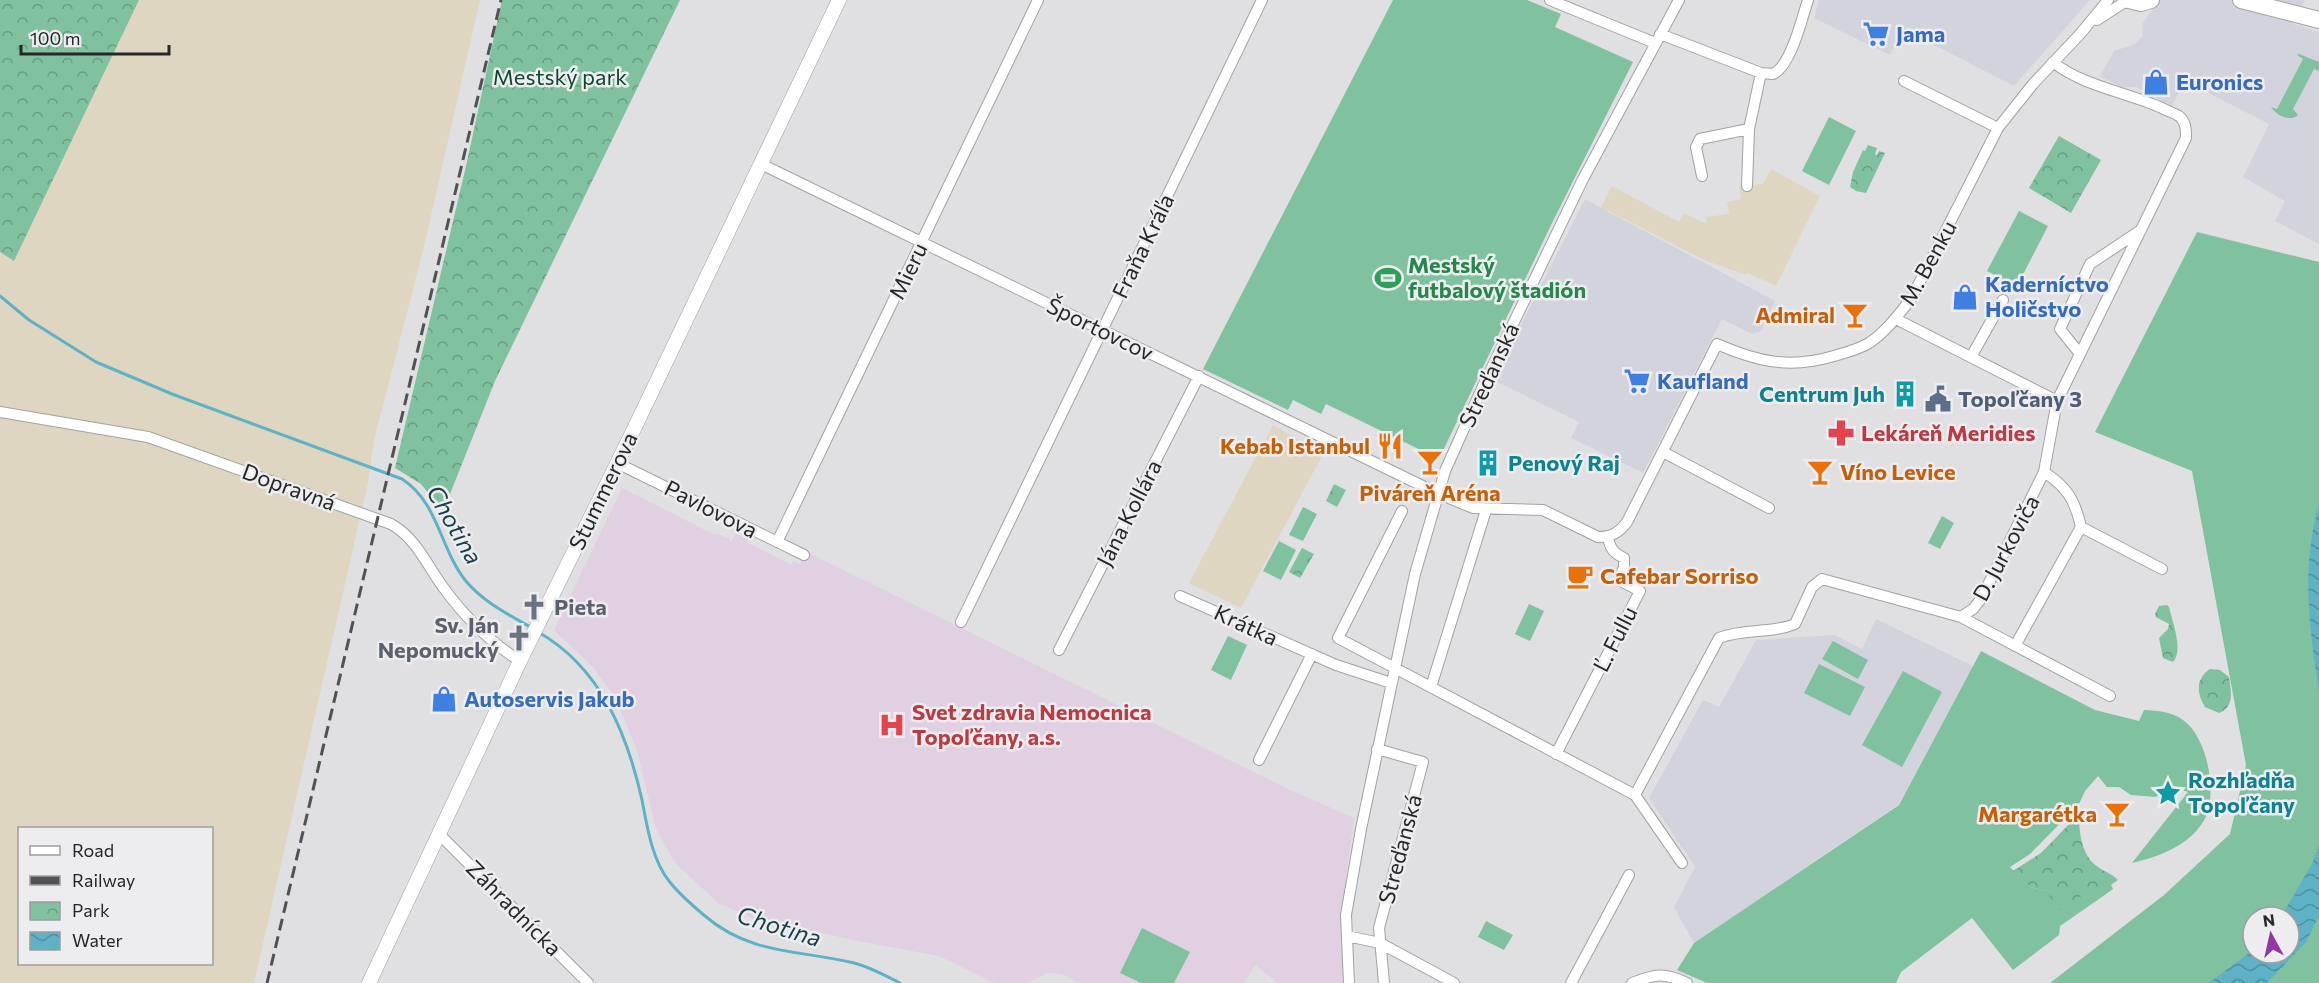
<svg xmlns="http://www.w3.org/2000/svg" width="2319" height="983" font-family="Commissioner,sans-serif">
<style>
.built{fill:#d2d3dd}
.industrial{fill:#dfd6c1;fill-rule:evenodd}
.medical{fill:#e1d0e1}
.green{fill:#80c1a0;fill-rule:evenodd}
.park{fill:url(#park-crowns)}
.water{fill:url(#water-waves)}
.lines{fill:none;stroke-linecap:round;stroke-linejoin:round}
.stream{stroke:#5fb1c5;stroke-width:3}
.minor-casing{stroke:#a1a2a4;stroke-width:12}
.tertiary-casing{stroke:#a1a2a4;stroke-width:15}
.primary-casing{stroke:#a1a2a4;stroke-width:18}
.minor{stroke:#fff;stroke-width:10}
.tertiary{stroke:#fff;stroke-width:14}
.primary{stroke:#fff;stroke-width:16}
.rail{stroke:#525253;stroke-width:3;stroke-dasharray:12 6;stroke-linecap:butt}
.labels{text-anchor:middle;stroke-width:5;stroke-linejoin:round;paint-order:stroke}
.shop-label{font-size:22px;font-weight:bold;fill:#366cbe;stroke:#ededf0;text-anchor:start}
.park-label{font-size:22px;fill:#114730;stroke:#ededf0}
.street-label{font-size:22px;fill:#272728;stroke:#ededf0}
.leisure-label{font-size:22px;font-weight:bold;fill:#27864d;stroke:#ededf0;text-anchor:start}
.food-label{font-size:22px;font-weight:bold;fill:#c56008;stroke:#ededf0;text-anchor:end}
.culture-label{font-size:22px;font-weight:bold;fill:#0d838f;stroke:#ededf0;text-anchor:start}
.service-label{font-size:22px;font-weight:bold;fill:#4e5e75;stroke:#ededf0;text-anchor:start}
.health-label{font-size:22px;font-weight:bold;fill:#be3a42;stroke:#ededf0;text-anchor:start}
.worship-label{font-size:22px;font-weight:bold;fill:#5b616d;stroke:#ededf0;text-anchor:start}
.water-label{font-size:24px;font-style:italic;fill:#183f48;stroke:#ededf0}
</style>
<defs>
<pattern id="park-crowns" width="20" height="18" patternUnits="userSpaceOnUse" patternTransform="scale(1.5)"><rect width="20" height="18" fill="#80c1a0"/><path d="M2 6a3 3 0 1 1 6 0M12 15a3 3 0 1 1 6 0" fill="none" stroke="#699d82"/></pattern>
<pattern id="water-waves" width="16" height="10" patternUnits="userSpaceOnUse" patternTransform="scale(1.5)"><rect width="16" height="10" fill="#5fb1c5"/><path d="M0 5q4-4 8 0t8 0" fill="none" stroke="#4e90a0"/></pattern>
</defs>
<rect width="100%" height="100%" fill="#e0e0e3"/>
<path class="built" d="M1819,0H2090L2014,86L1905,30L1890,55L1814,18Z
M2159,0H2305L2293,24L2319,32V244L2275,221L2285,201L2243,177L2269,124L2185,81L2172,106L2136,87H2121L2100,76L2114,51L2135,44L2143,36L2142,24Z
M1585,199L1775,301L1761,331L1752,334L1722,319L1643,473L1571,438L1579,422L1493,380Z
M1876,619L1973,666L1899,804L1694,943L1674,907L1695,867L1649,798L1703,700L1719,707L1756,640L1835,635L1862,649Z"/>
<path class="industrial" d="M139,0H480L423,251L374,440L368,483L254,983H0V249L14,261ZM20,828H212V964H20Z
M1771,169L1820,196L1776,286L1748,273L1746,275L1704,260L1601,207L1612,186L1679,222L1684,213L1707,224L1706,217L1729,214L1727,202L1741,199L1739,186L1763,184Z
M1273,425L1323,454L1241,608L1189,583Z"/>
<path class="medical" d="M622,488L715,535L716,533L730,539V543L736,533L748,539L747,542L791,565L794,561L800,564L807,550L817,557L1282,786L1354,818L1345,886L1341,932L1344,983H1277L1255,965L1245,983H1079L1062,974L1047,973L1027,983H994L939,956L858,941L753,918L718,903L675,863L656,829L637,750L616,699L592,666L554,630Z"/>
<path class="green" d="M1393,0H1527L1561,14L1555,27L1633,62L1552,223L1439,459L1326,404L1321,414L1293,400L1288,410L1203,369Z
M2299,54L2319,62V71L2314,69L2293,109L2298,115C2290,122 2277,116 2271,107L2277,109L2303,59L2297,55Z
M1829,117L1856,131L1829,185L1802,171Z
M2019,211L2048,226L2017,286L1987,271Z
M2197,232L2319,262V983H2050L2164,895L2230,834L2246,765L2192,471L2095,432ZM2253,917H2289V953H2253Z
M1303,507L1317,514L1303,541L1289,535Z
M1942,516L1954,523L1940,549L1928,543Z
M1279,541L1296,550L1281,580L1263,571Z
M1529,604L1544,611L1530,641L1515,634Z
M1228,636L1247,645L1231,680L1211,670Z
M1833,641L1868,660L1858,679L1822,659Z
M1981,651L2095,710L2139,721L2144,710C2159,711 2170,711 2183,720C2208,737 2219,797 2203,822C2188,846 2158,857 2132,863L2188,792L2166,784L2156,797L2131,795L2119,787H2107L2098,776L2085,791L2079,804L2030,854L2010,867L2030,887L2046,891L2092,890L2099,899L2060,926L2059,935L2013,970L1972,918L1901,972L1896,983H1707L1677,970L1694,943L1899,805Z
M1819,664L1865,687L1850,716L1804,693Z
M1903,671L1942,692L1902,767L1862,745Z
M1486,921L1513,935L1504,950L1478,937Z
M1142,928L1190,952L1174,983H1141L1120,973Z"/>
<path class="park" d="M0,0H139L14,261L0,252Z
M502,0H680L495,381L450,494L441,509L421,484L395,468L466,166Z
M2059,136L2101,160L2071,213L2029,188Z
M1868,145L1877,148L1875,154L1877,155L1879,151L1885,153L1866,193L1856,191L1850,187L1853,172L1863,150L1865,151Z
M1334,484L1346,490L1337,507L1326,501Z
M1302,548L1314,554L1300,578L1289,572Z
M2167,605L2169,607C2172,621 2184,650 2173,662L2163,658L2159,638L2168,629L2169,624L2156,617L2155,614L2159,606Z
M2210,669L2220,670L2229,677C2231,691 2235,707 2219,713L2205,707C2196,693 2196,678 2210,669Z
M2073,820L2074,822H2079C2080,837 2083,857 2098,867C2105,872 2111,873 2118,880L2111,885L2113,889L2099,899L2091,890L2059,910L2046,891L2030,887L2013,871L2041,853Z"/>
<path class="water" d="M2319,504V691C2309,626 2301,569 2319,504Z
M2319,846V916L2306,942L2267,983H2209L2253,950V953H2289V917H2281L2312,864Z"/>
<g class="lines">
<path class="stream" d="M0,296L29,320L96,362L172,394L402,479C438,502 440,548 465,580C483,602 509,615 532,628
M538,632C600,667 627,733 642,800C647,826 652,860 669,881C679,894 693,906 705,916C750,955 801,950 854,963C870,967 886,976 900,983"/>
<g class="minor-casing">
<path id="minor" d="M1550,0L1655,43
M2097,20L2123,3L2134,2
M1660,34L1761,73L1773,74C1791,66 1802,18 1808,0
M2053,62C2082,86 2127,92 2162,108C2167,111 2174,113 2179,116C2186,122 2186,129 2186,138L2057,401
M1904,81L1998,128
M761,164L1439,494L1473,508L1543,510L1598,537C1611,537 1619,533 1627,522L1717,344C1758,362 1790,369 1834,356C1845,353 1859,349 1869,343C1886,332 1899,314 1911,299L1998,128L2033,84L2081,33L2108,0
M1702,176L1696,147L1700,139L1749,129L1761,73
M1747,186L1749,129
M2080,354L2060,329L2090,264L2141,230
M1971,357L2003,300
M0,412L148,437L391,524C417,539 426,564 443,587C464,616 490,642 520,661
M1663,452L1769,508
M617,463L804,555
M2044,472C2067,487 2075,500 2081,527L2162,569
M1402,511L1338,638L1635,795L1719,638C1744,628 1771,634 1795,624L1812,587L1822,579L1961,617L1973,609L1981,599L2044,472L2057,401L1896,319
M777,542L1038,0
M1180,596L1336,665L1391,683
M1961,617L2110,696
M961,622L1262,0
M2015,646L2081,527
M1059,650L1199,376
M1431,687L1486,510
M1377,749L1423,762L1379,928L1384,983
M1556,754L1640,591L1619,580L1624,567V558C1613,553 1610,548 1608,537
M1259,760L1312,654
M1635,795L1682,863
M439,834L588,983
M1347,936L1380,943L1454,983
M1349,983L1346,915L1361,829L1415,574L1445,471L1484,384L1582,181L1679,0
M1571,983L1629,875
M1632,983C1655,974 1664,972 1687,983"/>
</g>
<g class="tertiary-casing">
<path id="tertiary" d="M369,983L520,661L634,429L839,0"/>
</g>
<g class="primary-casing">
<path id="primary" d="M2129,0L2141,3L2151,0
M2241,0L2319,20"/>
</g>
<use href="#minor" class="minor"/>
<use href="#tertiary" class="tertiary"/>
<use href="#primary" class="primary"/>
<path class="rail" d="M267,983L501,0"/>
</g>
<defs>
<g id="supermarket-bare" transform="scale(2.07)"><path d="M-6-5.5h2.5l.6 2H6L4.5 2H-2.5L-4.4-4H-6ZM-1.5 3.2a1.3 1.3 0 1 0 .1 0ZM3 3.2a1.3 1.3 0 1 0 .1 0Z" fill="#3f7fe0" stroke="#ededf0" stroke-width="2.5" paint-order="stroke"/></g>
<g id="shop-bare" transform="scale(2.07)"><path d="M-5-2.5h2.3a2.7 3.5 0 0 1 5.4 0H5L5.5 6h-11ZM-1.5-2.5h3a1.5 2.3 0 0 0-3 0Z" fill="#3f7fe0" stroke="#ededf0" stroke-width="2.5" paint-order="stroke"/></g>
<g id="stadium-bare" transform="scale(2.07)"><path d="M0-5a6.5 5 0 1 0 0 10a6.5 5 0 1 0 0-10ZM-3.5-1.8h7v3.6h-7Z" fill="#2e9e5b" stroke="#ededf0" stroke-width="2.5" paint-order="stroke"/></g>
<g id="bar-bare" transform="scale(2.07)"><path d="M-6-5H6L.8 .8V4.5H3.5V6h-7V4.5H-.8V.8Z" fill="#e8710a" stroke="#ededf0" stroke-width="2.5" paint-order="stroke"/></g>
<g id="building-bare" transform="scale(2.07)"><path d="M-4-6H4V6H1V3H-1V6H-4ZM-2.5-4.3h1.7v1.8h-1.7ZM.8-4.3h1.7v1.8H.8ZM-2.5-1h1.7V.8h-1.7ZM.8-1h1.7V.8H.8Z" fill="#0f9aa8" stroke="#ededf0" stroke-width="2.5" paint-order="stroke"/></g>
<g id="civic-bare" transform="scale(2.07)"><path d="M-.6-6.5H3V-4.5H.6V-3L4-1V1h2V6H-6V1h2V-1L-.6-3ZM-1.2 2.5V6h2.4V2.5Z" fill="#5c6f8a" stroke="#ededf0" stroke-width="2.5" paint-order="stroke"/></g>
<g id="pharmacy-bare" transform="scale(2.07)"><path d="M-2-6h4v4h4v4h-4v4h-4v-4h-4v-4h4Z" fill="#e0444e" stroke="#ededf0" stroke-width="2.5" paint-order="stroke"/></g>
<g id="restaurant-bare" transform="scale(2.07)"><path d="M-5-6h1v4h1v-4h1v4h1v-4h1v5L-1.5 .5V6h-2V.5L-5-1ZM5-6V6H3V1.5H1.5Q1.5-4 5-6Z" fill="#e8710a" stroke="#ededf0" stroke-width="2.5" paint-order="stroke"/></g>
<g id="cafe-bare" transform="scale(2.07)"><path d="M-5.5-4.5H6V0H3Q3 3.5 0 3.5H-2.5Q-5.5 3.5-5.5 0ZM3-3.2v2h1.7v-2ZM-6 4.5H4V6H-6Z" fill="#e8710a" stroke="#ededf0" stroke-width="2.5" paint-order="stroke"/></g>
<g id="church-bare" transform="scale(2.07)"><path d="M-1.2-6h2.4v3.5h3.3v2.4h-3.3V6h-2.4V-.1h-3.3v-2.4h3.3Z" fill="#6b7280" stroke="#ededf0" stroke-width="2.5" paint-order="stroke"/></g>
<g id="hospital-bare" transform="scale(2.07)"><path d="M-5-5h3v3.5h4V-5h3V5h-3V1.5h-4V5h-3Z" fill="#e0444e" stroke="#ededf0" stroke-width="2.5" paint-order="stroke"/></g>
<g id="sight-bare" transform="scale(2.07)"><path d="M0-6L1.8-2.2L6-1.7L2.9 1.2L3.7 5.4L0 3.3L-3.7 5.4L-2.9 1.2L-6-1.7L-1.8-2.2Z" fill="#0f9aa8" stroke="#ededf0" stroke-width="2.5" paint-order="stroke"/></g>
</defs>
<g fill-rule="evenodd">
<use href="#supermarket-bare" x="1876" y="34"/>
<use href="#shop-bare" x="2156" y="82"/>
<use href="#stadium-bare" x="1388" y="278"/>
<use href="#shop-bare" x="1965" y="297"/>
<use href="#bar-bare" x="1855" y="315"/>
<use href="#supermarket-bare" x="1637" y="381"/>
<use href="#building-bare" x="1905" y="394"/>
<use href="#civic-bare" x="1938" y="399"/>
<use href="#pharmacy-bare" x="1841" y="433"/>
<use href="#restaurant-bare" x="1390" y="446"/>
<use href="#bar-bare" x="1430" y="462"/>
<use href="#building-bare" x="1488" y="463"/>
<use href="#bar-bare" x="1820" y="472"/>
<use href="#cafe-bare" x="1580" y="576"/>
<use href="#church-bare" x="534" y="607"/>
<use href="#church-bare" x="519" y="638"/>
<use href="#shop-bare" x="444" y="699"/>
<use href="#hospital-bare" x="892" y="725"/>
<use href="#sight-bare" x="2168" y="793"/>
<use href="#bar-bare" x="2117" y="814"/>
</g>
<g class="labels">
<g class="shop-label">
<text x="1896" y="42">Jama</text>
<text x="2176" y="90">Euronics</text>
<text x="1985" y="292">Kaderníctvo<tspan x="1985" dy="25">Holičstvo</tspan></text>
<text x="1657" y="389">Kaufland</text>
<text x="464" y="707">Autoservis Jakub</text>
</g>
<g class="park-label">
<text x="560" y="85">Mestský park</text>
</g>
<g class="street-label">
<text transform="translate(1143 246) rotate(-64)" y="8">Fraňa Kráľa</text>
<text transform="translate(1928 263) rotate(-61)" y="8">M. Benku</text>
<text transform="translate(908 271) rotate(-64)" y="8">Mieru</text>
<text transform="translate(1100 329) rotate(26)" y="8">Športovcov</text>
<text transform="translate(1489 375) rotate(-65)" y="8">Streďanská</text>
<text transform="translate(289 487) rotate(20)" y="8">Dopravná</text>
<text transform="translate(603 491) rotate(-64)" y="8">Stummerova</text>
<text transform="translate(711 509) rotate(27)" y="8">Pavlovova</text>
<text transform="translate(1129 513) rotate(-63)" y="8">Jána Kollára</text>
<text transform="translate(2006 548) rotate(-62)" y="8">D. Jurkoviča</text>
<text transform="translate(1246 625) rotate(25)" y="8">Krátka</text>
<text transform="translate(1615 639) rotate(-63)" y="8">Ľ. Fullu</text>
<text transform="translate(1400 849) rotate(-75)" y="8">Streďanská</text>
<text transform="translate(514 908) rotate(45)" y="8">Záhradnícka</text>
</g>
<g class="leisure-label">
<text x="1408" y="273">Mestský<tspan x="1408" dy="25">futbalový štadión</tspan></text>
</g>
<g class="food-label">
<text x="1835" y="323">Admiral</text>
<text x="1370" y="454">Kebab Istanbul</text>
<text x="1840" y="480" text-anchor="start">Víno Levice</text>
<text x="1430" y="501" text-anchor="middle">Piváreň Aréna</text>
<text x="1600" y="584" text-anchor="start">Cafebar Sorriso</text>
<text x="2097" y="822">Margarétka</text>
</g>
<g class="culture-label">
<text x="1885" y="402" text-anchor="end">Centrum Juh</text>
<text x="1508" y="471">Penový Raj</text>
<text x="2188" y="788">Rozhľadňa<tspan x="2188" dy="25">Topoľčany</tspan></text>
</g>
<g class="service-label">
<text x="1958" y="407">Topoľčany 3</text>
</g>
<g class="health-label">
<text x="1861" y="441">Lekáreň Meridies</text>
<text x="912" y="720">Svet zdravia Nemocnica<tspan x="912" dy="25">Topoľčany, a.s.</tspan></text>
</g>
<g class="worship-label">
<text x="554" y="615">Pieta</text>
<text x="499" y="633" text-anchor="end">Sv. Ján<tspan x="499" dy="25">Nepomucký</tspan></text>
</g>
<g class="water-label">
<text transform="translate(454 525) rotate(60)" y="8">Chotina</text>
<text transform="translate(779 927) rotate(17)" y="8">Chotina</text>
</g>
</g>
<rect x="18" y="827" width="195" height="138" fill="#ededf0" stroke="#9e9ea0" stroke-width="1.5"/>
<rect x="30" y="846" width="30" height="9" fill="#ffffff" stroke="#9e9ea0" stroke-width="1.5"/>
<text x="72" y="857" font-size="18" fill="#272728">Road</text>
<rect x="30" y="876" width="30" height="9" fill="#525253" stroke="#9e9ea0" stroke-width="1.5"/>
<text x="72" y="887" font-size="18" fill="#272728">Railway</text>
<rect x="30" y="902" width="30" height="18" fill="url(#park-crowns)" stroke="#9e9ea0" stroke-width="1.5"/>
<text x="72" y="917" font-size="18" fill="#272728">Park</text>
<rect x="30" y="932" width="30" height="18" fill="url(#water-waves)" stroke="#9e9ea0" stroke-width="1.5"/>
<text x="72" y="947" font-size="18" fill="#272728">Water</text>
<g transform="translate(2271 935) rotate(352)"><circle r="28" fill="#ededf0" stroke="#9e9ea0" stroke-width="1.5"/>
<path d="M0-4.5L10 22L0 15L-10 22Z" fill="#9337a2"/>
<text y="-9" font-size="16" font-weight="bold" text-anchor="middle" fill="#272728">N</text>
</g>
<path d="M21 45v9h148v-9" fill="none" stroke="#272728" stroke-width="3"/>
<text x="30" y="45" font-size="18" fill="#272728" stroke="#ededf0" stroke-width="4.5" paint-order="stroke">100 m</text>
</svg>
